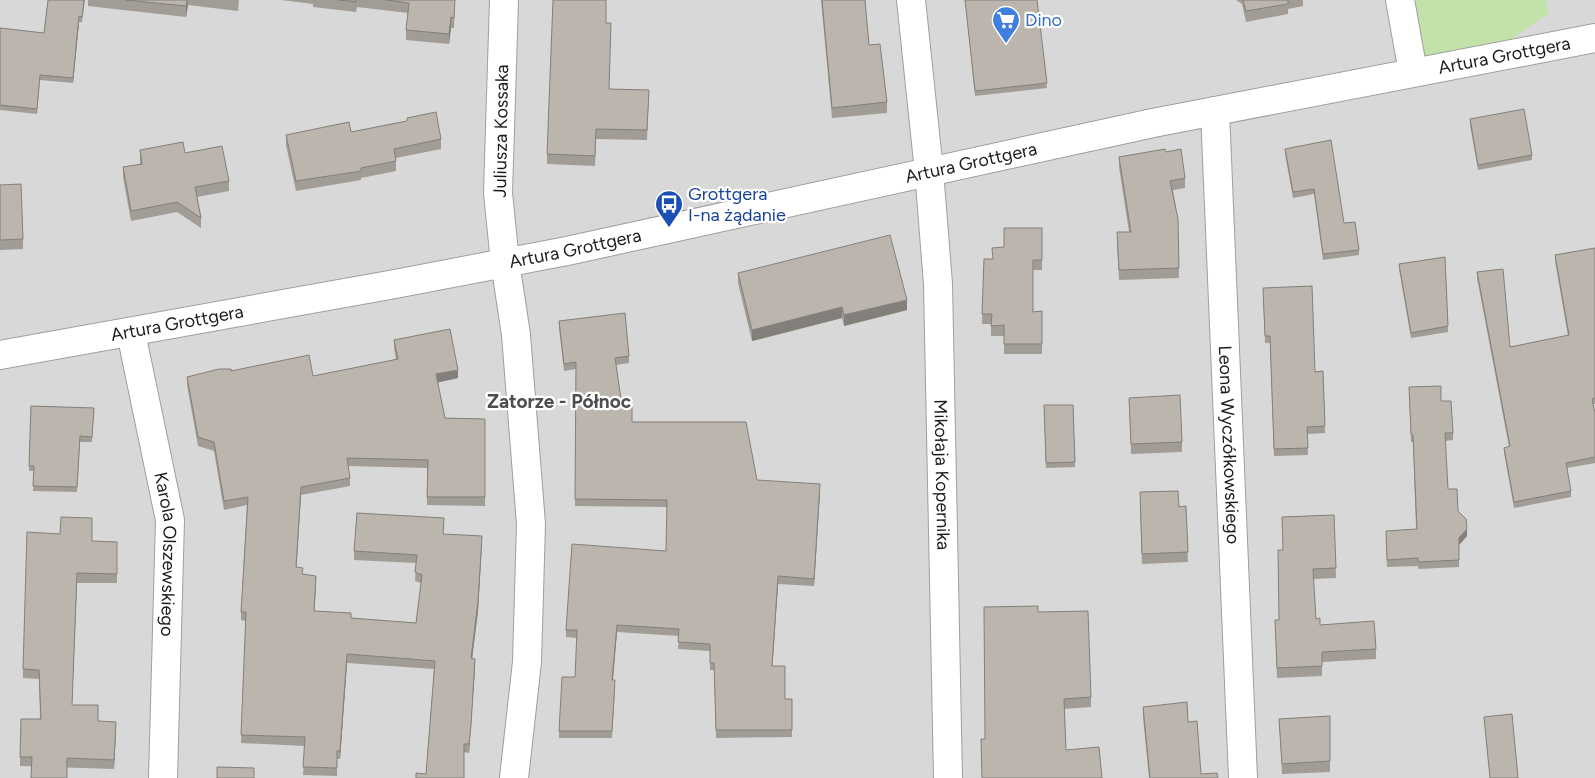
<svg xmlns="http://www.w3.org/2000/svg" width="1595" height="778" font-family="Figtree,sans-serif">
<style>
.residential{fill:#d9d8d8}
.grass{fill:#c2e2aa}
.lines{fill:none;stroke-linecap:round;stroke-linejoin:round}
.minor-casing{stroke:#9f9f9f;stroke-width:30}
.tertiary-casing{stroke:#9f9f9f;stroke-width:30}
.minor{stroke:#fff;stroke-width:28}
.tertiary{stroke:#fff;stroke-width:28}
.wall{fill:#a19c96}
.shaded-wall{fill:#837f7a}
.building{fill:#bbb5ae;stroke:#837f7a}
.labels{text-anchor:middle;stroke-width:4.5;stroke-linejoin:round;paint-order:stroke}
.shop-label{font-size:18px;fill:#366cbe;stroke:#fff;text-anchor:start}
.street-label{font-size:18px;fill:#1b1b1b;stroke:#fff}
.transit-label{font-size:18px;fill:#164399;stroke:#fff;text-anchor:start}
.neighbourhood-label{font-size:19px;font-weight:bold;fill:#4e4e4e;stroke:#fff}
</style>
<rect width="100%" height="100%" fill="#ebe8e1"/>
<path class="residential" d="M0,0H1595V778H0Z"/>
<path class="grass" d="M1400,0H1546L1549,13L1484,58L1413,72Z"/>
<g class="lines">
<g class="minor-casing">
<g id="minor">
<path d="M504,0L498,193L505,262L516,335L531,524L527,662L514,778"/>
<path id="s1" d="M911,0L929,171L938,284L948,778"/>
<path d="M1400,0L1413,72"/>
<path id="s2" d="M1215,111L1243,778"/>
<path id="s3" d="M131,333L170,520L163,778"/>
</g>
</g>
<g class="tertiary-casing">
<g id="tertiary">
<path id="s4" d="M0,355L395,284L567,251L1153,123L1595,38"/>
</g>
</g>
<use href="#minor" class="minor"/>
<use href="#tertiary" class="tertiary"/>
</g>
<path class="wall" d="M48,0H85L82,22H79L73,83L40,80L37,114L0,110V28L44,33Z
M88,0H239L238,11L188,5L186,17L88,6Z
M281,0H455L454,28H451L449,44L406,40V30L408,13L357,7L356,12L313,7V4Z
M821,0H865L869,45L887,102V113L832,118Z
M965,0H1037L1047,88L975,96Z
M1236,0H1303V6L1288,9V14L1246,22L1242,4Z
M606,23L609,89L649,90L647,140L596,139L595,166L547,164V154Z
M407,118L441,139V149L396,158V171L361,178V180L296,191L286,145V135L351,132L407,121Z
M1470,119L1532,155V160L1478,170L1470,125Z
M1285,149L1344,223L1359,250V255L1323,260L1314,194L1293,198L1285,154Z
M140,150L185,153L229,181V191L197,197L201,218V228L177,212L131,221L123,177V167L140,164Z
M1166,152L1185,178V188L1173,190L1178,219L1179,278L1119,280L1117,243L1129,232L1119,167V157Z
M0,185L23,239V249L0,250Z
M1042,228V270H1033V312L1042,311V354H1004V336H991V324H982L984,259H992L1004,247Z
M1595,248V404H1593L1595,413V463L1567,468L1571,491V497L1514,508L1504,453V448L1509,447L1477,278V272L1510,347L1568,336L1555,261V255Z
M1445,257L1448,332L1411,338L1399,269V264Z
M738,273L907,310L844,326L842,318L752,341L738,283Z
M1263,295L1315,372L1323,371L1325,433L1307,434L1308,455L1274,456L1270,343H1265Z
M559,321L629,356V363L616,365L622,406L632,422L757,480L820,492L814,586L778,584L772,666L785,699H792V737L716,738L714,670H710V651L678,649L679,636L617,632L613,680L615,688L612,738H559V731L575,677L577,638L566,637V630L666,551L667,507L575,506L576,369L564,371L559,328Z
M394,340L458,378L437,382L445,418L485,419V506L427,505V468L348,466L350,478V486L301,495L296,567L303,574L316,584L314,611L351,618L416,623L421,583L415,581L416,563L354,560V551L444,534L482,545L478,611L472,659L475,667L469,753L464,752L426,774L434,669L347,663L340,759H337V776L303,775L305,746L241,743L246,621L241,620V612L247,505L224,510L214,451L198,446L187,385V377L231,371L313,376L396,360L394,348Z
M1409,387L1441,401L1453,433V440L1445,441L1448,489L1458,511L1467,536L1459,545V567L1418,569V566L1387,567L1386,531L1416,529L1413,442H1411Z
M1129,398L1182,442V452L1131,454Z
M1044,405H1073L1075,467L1046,468Z
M31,406L94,408L92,442H80L77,492L33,491L34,471H29Z
M1140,503L1179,507L1186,506L1188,562L1142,564Z
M1334,515L1336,578L1313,579L1316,619L1320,625L1376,649V659L1322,662V676L1277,678L1275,620H1279L1283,550L1282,517Z
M60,534L92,541L117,542V583H77L72,705L116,731L114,769L20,766V757L40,719L39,679L23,678V669Z
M1038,612L1091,697V707L1064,709L1066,750L985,739Z
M1143,707L1188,722L1201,774L1218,778H1149L1143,717Z
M1330,716V772L1282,774L1279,719Z
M1484,717L1518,778H1490Z"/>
<path class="shaded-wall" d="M187,0L188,5L186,17V6Z
M79,16V22L73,83V78Z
M451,17V28L449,44V34Z
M907,300V310L844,326V315Z
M842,307V318L752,341V330Z
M458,370V378L436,383V374Z
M820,484V492L814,586V579Z
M301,487V495L296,576V567Z
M1467,529V536L1459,545V538Z
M482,536L478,611L471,667V658Z
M316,576V584L314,619V611Z
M778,576V584L772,674V666Z
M617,625V632L612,688V680Z
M347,654V663L340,759V751Z
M475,659V667L469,753V744Z
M116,722V731L114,769V760Z"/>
<path class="building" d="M48,0H84L82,17L79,16L73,78L40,75L37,109L0,105V28L44,33Z
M126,0H187L186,6Z
M339,0H356V2Z
M386,0H455L454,18L451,17L449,34L406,30L409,3Z
M553,0H606V23H611L609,89L649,90L647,130L596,129L595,156L547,154Z
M822,0H865L869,45L880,44L887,102L832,108Z
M965,0H1037L1047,83L975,91Z
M1243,0H1288V4L1246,11Z
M1524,109L1532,155L1478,165L1470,119Z
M436,112L441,139L394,149L396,161L361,168V171L296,181L286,135L349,122L351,132L407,121V118Z
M1331,140L1344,223L1355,222L1359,250L1323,254L1314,189L1293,192L1285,149Z
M183,142L185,153L222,146L229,181L195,187L201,218L177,202L131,211L123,167L142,164L140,150Z
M1165,149L1166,152L1181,149L1185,178L1170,181L1178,219L1179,268L1119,270L1117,232H1131L1119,157Z
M21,184L23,239L0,240V185Z
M1004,228H1042V260H1033V312L1042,311V344H1004V325L991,326L992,314H982L984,259H993L992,248L1004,247Z
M890,235L907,300L844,315L842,307L752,330L738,273Z
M1595,248V398L1592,399L1595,413V457L1566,463L1571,491L1514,502L1504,448L1510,446L1477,272L1503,269L1510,347L1569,335L1555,255Z
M1445,257L1448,326L1411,333L1399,264Z
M1312,286L1315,372L1323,371L1325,426L1307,427L1308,448L1274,449L1270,336H1265L1263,288Z
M625,313L629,356L615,358L622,406L632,407V422H746L757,480L820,484L814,579L778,576L772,666H785V699H792V730H716L714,663H710V644L678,642L679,629L617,625L612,680H615L612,731H559L562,677H575L577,630H566L572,544L666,551L667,500L575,499L576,362L564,364L559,321Z
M450,329L458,370L436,374L445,418L485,419V497H427L428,460L347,458L350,478L301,487L296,567L303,568L302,574L316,576L314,611L351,613V618L416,623L422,575L415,572L417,555L354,551L357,513L444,518L443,534L482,536L478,602L471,658L475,659L471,725L469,744H464V778H416V773L426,774L435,661L347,654L340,751H337V768L303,767L305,737L241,735L246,612H241L248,497L224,501L214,442L198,437L187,377L219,369H231V371L309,355L313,376L398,359L394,340Z
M1441,386V401H1451L1453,433H1445L1448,489H1457L1458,511L1466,519L1467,529L1459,538V560L1418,562V558L1387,560L1386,531L1417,529L1413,435L1411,434L1409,387Z
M1180,395L1182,442L1131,444L1129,398Z
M1044,405H1073L1075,462L1046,463Z
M31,406L94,408L92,437L80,436L77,487L33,486L34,466H29Z
M1178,491L1179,507L1186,506L1188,552L1142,554L1140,492Z
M1334,515L1336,568L1313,569L1316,619L1320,618V625L1374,621L1376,649L1322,652V666L1277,668L1275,620H1279L1278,550H1283L1282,517Z
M61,517L92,518V541L117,542V574L77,573L72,705H98V721L116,722L114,760L67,758V778H31L32,757H20L21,719H41L39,670L23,669L27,532L60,534Z
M1038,606V612L1088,611L1091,697L1064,699L1066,750L1099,747L1102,778H982L981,739H985L984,607Z
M1187,702L1188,722L1197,721L1201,774L1217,773L1218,778H1150L1143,707Z
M1512,714L1518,778H1490L1484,717Z
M1330,716V761L1282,764L1279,719Z
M217,767L254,768V778H217Z"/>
<defs>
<g id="supermarket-pin" transform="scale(1.4375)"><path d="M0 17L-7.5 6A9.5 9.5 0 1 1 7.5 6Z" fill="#3f7fe0" stroke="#fff"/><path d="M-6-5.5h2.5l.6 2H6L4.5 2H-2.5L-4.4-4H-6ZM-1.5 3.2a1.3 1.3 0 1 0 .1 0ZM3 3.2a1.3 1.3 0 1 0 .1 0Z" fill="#fff"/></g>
<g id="bus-pin" transform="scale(1.4375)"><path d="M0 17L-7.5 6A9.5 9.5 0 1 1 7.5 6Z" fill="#1a4fb4" stroke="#fff"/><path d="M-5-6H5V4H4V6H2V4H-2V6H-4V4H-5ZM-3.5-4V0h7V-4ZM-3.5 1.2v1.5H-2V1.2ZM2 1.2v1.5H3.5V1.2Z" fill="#fff"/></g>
</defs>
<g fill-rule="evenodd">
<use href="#supermarket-pin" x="1006" y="20"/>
<use href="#bus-pin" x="669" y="204"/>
</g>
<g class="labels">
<g class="shop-label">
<text x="1025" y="26">Dino</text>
</g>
<g class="street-label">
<text dy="6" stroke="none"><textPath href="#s4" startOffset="1534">Artura Grottgera</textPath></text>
<text transform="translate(501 131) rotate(-89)" y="6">Juliusza Kossaka</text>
<text dy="6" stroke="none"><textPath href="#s4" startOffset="990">Artura Grottgera</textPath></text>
<text dy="6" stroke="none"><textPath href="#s4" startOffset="585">Artura Grottgera</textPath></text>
<text dy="6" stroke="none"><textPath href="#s4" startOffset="180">Artura Grottgera</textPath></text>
<text dy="6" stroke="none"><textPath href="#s2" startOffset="334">Leona Wyczółkowskiego</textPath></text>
<text dy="6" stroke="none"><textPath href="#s1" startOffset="476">Mikołaja Kopernika</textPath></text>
<text dy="6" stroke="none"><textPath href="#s3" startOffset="225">Karola Olszewskiego</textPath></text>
</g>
<g class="transit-label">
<text x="688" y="200">Grottgera<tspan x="688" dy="21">I-na żądanie</tspan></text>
</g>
<g class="neighbourhood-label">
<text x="559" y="408">Zatorze - Północ</text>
</g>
</g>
</svg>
